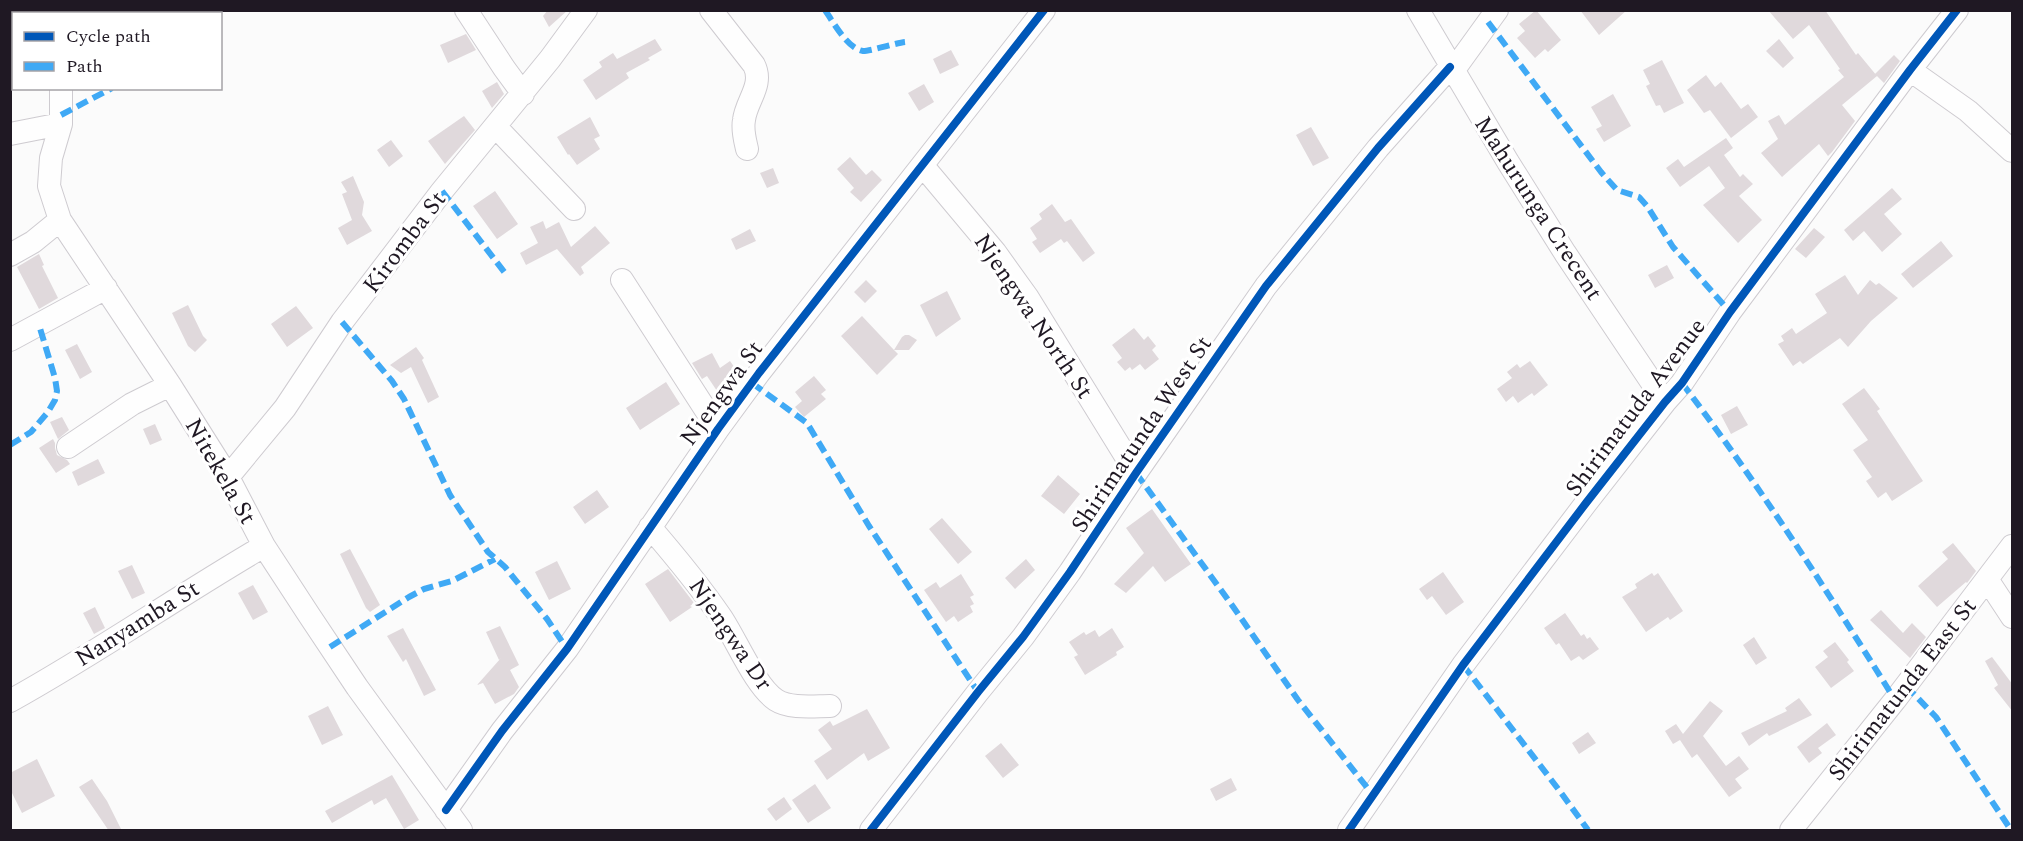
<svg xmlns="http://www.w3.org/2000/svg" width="2023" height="841" font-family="Spectral,serif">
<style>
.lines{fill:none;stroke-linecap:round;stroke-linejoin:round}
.stream{stroke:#b8e3f8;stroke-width:5}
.building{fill:#e0d9dc}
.minor-casing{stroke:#cecbd0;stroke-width:24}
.minor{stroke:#fefefe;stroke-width:22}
.quiet{stroke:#3fa9f5;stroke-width:6;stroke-dasharray:12 6;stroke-linecap:butt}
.cycleway-casing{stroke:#fff;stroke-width:11}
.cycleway{stroke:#0057b8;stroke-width:8}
.labels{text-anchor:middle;stroke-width:6;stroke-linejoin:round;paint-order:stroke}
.street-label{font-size:24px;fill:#1f1823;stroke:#fff}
</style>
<rect width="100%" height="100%" fill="#fbfbfb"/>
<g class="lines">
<path class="stream" d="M148,14L151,10
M10,64H14"/>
</g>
<path class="building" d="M548,10H568L549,27L543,16Z
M1536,10L1561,40L1548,52L1545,49L1535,58L1517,38L1525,31L1519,24Z
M1580,10H1627L1599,35Z
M1768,10H1825L1856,55L1858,53L1877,76L1842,105L1855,121L1832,152L1828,156L1819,144L1782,177L1761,153L1778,139L1768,121L1779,115L1785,125L1844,77L1838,70L1840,69L1809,25L1793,39Z
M466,34L476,50L448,63L440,45Z
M655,39L662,50L648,58L650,60L626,73L629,78L596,100L583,80L602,67L599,62L613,53L617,59Z
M1779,39L1794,58L1783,68L1766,51Z
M951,50L959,65L940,74L933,59Z
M1894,55L1900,61L1884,83L1875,74Z
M1662,60L1684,103L1664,113L1660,105L1656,106L1646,86L1650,84L1643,70Z
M1706,75L1715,87L1721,82L1741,109L1748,104L1758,117L1731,138L1710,110L1704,113L1687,90Z
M497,82L504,94L492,108L482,91Z
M924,84L934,102L919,111L908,93Z
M1613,94L1631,126L1604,142L1596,129L1602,126L1591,107Z
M464,116L475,130L445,164L428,141Z
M590,117L600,136L594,139L600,149L577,165L569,154L568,155L557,137Z
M1311,127L1329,158L1313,166L1296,135Z
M1726,138L1733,148L1724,155L1740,177L1743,174L1753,184L1739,196L1762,220L1738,243L1703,205L1725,188L1709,166L1680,187L1666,168L1678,159L1684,167Z
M391,140L403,156L389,167L377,150Z
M850,157L866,175L872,170L882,180L861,202L850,192L854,188L837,169Z
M773,168L779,183L767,188L760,173Z
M353,176L364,202L362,215L372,231L347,245L338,228L352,220L342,194L347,192L341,182Z
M1892,188L1902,199L1884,214L1902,234L1882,252L1864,231L1853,241L1844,230Z
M495,191L518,224L497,239L473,206Z
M1052,204L1065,222L1071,219L1095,253L1083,262L1067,241L1064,243L1061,239L1040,253L1032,242L1037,239L1030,228L1042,219L1039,214Z
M543,221L546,229L559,222L571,247L595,226L610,243L581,267L584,273L580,276L557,249L526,265L520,253L538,243L530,227Z
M1814,228L1825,237L1806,258L1795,249Z
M750,229L756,241L736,250L731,239Z
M1941,241L1953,256L1913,288L1901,274Z
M39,254L44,265L42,266L58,298L39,309L17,267Z
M1667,265L1674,278L1655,288L1648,275Z
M1845,275L1858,295L1870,280L1876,285L1879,283L1898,298L1871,321L1848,347L1840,338L1803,364L1800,361L1793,366L1778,344L1784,341L1781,336L1792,328L1796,334L1827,313L1815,294Z
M866,280L877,291L865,303L854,292Z
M947,291L961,319L936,337L920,305Z
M188,305L203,336L207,340L195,352L188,346L172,313Z
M296,306L313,328L287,347L271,324Z
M862,316L894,350L902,337L905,335H909L917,340L909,350H894L898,354L877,375L841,336Z
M1134,328L1144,340L1148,336L1156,346L1152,350L1159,359L1145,370L1140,364L1132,370L1130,367L1125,371L1117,362L1122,358L1112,345Z
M77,344L92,372L80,379L65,350Z
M416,347L424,358L422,360L439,397L428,403L411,367L401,373L390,365Z
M712,353L720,368L730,361L740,375L717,391L707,376L702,379L692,363Z
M1530,361L1548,385L1534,396L1532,393L1518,403L1513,396L1506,402L1497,389L1512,378L1507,372L1517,364L1520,368Z
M814,376L826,390L821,394L826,399L804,417L795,407L802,401L795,392Z
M666,382L680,404L640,430L626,408Z
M1864,388L1880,409L1877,411L1923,481L1892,501L1886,492L1878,498L1866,481L1872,477L1853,450L1868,440L1842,404Z
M1737,406L1748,425L1731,434L1721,415Z
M62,417L69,430L58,439L50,422Z
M155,424L162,440L150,445L143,429Z
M53,439L55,443V448L57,455L67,460L70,464L56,473L39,448Z
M98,459L105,473L78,486L72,472Z
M1058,475L1080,494L1064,514L1041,496Z
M597,490L609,507L585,524L573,507Z
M1152,509L1191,564L1165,582L1153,566L1126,593L1114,584L1144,553L1126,528Z
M942,518L972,552L958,564L929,529Z
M1953,543L1976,571L1967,583L1966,582L1937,607L1918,586L1948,559L1942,552Z
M350,549L380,605L370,612L366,608L340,554Z
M1026,559L1035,570L1015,589L1005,578Z
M557,561L571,589L549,600L535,572Z
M132,565L145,593L132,599L118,571Z
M668,569L694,603L690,606L692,607L670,622L645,584Z
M1443,572L1464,602L1446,615L1432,596L1427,600L1419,589Z
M1652,573L1654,576L1658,573L1683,611L1670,620L1668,617L1646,632L1622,597L1637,588L1635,584Z
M961,574L974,595L970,597L974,604L970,606L973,612L958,622L954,616L946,622L924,590L936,582L940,588Z
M253,585L268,612L253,620L238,593Z
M95,607L105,628L94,634L83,613Z
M1881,610L1903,633L1912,623L1926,637L1910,658L1870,620Z
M1565,613L1581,636L1584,634L1587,639L1590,637L1599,649L1583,660L1579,656L1571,661L1559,643L1556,645L1544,628Z
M500,626L519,665L510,670L519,687L514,694L495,704L483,683L477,685L501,658L499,660L486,632Z
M403,628L436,690L424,696L406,659L403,662L387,636Z
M1112,628L1124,647L1116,652L1117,655L1085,675L1074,657L1078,655L1069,642L1084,632L1086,635L1095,630L1099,637Z
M1754,637L1767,658L1756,665L1743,645Z
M1835,642L1849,660L1847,662L1854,671L1831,688L1815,667L1828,657L1823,651Z
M1992,657L2013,685V712L1994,688L1998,685L1985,661Z
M1799,698L1812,715L1769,736L1767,733L1749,746L1741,733L1787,711L1785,708Z
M1710,701L1723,711L1703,736L1726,766L1739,756L1749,769L1735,779L1742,788L1729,797L1697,754L1692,758L1680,740L1673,744L1665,731L1676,724L1683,734Z
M328,706L343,735L322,745L308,716Z
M867,709L890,748L868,761L864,753L827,780L814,761L832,749L818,730L830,721L833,726Z
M1827,723L1836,735L1818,748L1822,753L1809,763L1797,747Z
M1588,732L1596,743L1579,754L1572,743Z
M1001,743L1019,765L1003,778L985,756Z
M37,759L55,796L22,813L10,789V773Z
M392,775L419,820L404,829L386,798L374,805L372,800L332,823L325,811Z
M1231,778L1237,790L1216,801L1210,789Z
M92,779L107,801L122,831H109L79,787Z
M815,784L831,808L808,823L792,800Z
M784,797L792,809L776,821L767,809Z"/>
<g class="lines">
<g class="minor-casing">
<path id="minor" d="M40,10L41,14
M466,10L504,68L523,94
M711,10L754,65C764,85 746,101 744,120C742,130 745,140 747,149
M1418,10L1508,162L1565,253L1665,402
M1910,70L1968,111L2012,151
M1453,71L1497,10
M61,88V124L51,158L49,186L60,220L170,385L228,477L264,546L309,615L357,687L461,830
M496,127L574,209
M10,134L61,124
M923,166L995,252L1028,298L1136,473
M10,255L33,242L60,220
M622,280L718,429
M10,340L106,288
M68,447L132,404L170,385
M228,477L285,408L342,322L442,191L550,59L586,10
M650,527C675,556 699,585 721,617C736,639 755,686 776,700C790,709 814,706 830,706
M1987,579L2012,617
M10,701C97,653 178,596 264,546
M446,810L502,731L567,649L718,429L759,373L1044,10
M871,830L978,692L1023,637L1070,572L1136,473L1266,286L1378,148L1450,67
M1349,830L1463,665L1586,503L1665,402L1682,383L1730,312L1910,70L1957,10
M1791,830L1895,700L2012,546"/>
</g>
<use href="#minor" class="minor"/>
<path class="quiet" d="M825,10C833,22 848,49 863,51C871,51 896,43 905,42
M185,14L189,10
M1488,22L1601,172L1617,190L1639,197L1647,206L1673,247L1730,312
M61,115L112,88
M442,191L505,273
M342,322L392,381L404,399L450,495L488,552L505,567L547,619L567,649
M752,383L807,423L869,526L978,692
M1682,383C1759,485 1828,592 1895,700
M10,445L31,432L48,412L55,400L57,391L55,378L39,325
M1136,473L1234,608L1298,700L1373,795
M330,647L409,597L424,589L452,581L495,559
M1463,665L1559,790L1588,830
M1906,686L1936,717L2011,830"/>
<g class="cycleway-casing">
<path id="cycleway" d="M446,810L502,731L567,649L718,429L759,373L1044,10
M871,830L978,692L1023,637L1070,572L1136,473L1266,286L1378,148L1450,67
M1349,830L1463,665L1586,503L1665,402L1682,383L1730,312L1910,70L1957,10"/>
</g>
<use href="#cycleway" class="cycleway"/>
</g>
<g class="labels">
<g class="street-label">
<text transform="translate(1539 208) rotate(57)" y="8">Mahurunga Crecent</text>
<text transform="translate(404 242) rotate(-53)" y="8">Kiromba St</text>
<text transform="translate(1034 316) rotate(56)" y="8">Njengwa North St</text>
<text transform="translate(721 393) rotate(-54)" y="8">Njengwa St</text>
<text transform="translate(1635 407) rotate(-53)" y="8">Shirimatuda Avenue</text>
<text transform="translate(1141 434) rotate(-56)" y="8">Shirimatunda West St</text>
<text transform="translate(221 471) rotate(60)" y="8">Nitekela St</text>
<text transform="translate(137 623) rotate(-32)" y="8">Nanyamba St</text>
<text transform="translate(731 634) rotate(56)" y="8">Njengwa Dr</text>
<text transform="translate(1902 689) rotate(-52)" y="8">Shirimatunda East St</text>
</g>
</g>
<rect width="2023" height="841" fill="none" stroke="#1f1823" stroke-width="24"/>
<rect x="12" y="12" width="210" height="78" fill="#ffffff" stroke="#a5a3a7" stroke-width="1.5"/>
<rect x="24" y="32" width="30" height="9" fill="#0057b8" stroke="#a5a3a7" stroke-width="1.5"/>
<text x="66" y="42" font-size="18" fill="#1f1823">Cycle path</text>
<rect x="24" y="62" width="30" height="9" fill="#3fa9f5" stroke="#a5a3a7" stroke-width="1.5"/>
<text x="66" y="72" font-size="18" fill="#1f1823">Path</text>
</svg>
